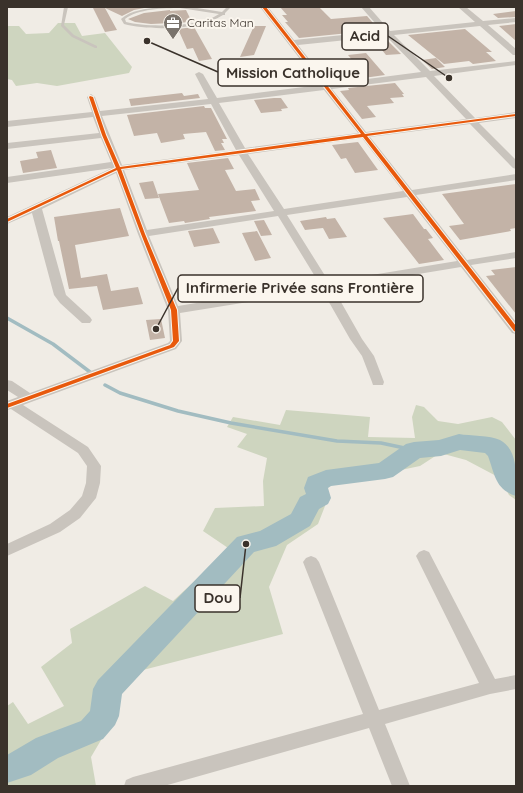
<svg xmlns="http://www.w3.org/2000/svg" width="523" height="793" font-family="Quicksand,sans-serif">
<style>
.green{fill:#ced5bf}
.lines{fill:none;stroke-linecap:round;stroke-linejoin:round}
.stream{stroke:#a2bcc1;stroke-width:3.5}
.river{fill:#a2bcc1;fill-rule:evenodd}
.building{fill:#c3b3a7}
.service{fill:#c9c4bd;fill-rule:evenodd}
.minor{fill:#c9c4bd;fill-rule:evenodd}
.cycleway-casing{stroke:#fbf6ee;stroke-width:2}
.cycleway{fill:#e8590c;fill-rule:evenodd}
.labels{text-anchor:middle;stroke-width:4;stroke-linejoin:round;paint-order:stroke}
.far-poi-label{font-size:12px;fill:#3a322b;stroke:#fbf6ee;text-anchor:start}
.leader{fill:none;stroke:#3a322b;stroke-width:1.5}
.callout-dot{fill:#3a322b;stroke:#fbf6ee;stroke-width:1.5}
.callout{fill:#fbf6ee;stroke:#3a322b;stroke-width:1.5}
.callout-label{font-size:15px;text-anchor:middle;font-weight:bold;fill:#3a322b}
</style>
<rect width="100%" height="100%" fill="#f0ece5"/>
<path class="green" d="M58,23H75L82,36L105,33L132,67L129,73L57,86L37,83L16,86L12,80L7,79V26H19L26,34L49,33Z
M416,405L424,407L438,421L458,424L492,417L502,422L516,440V500L509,495L500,478L466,460L440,453L420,466L320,487L325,506L318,524L287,545L269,587L283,634L139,671L119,688L107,730L91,757L96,786H7V706L13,702L28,724L64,706L41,667L72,643L70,629L145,586L173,601L211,566L218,569L234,552L203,531L215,508L264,506L263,481L267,458L237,447L247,434L227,427L233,417L280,425L286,410L370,417L368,437L415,438L412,417Z"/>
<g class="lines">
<path class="stream" d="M7,318L53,344L90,372
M105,385L120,393L178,411L231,423L337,441L381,443L414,450"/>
<path class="river" d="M459,434C470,436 490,435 500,440C519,450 516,478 516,496C495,489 495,475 488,456L485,453L460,450L441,456L420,458L393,477L385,479L331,486L328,488L331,498L328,504L319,509L310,526L276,546L254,552L122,694L119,716L115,725L103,739L58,758L31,775L7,783V755L36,738L81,721L90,711L93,689L98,680L237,537L260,531L291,514L300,497L306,494L304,488L308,477L326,470L379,463L406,444L414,442L439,440Z"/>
</g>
<path class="building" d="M95,7H149L134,10L122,16L105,8L117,30L105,32L93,8Z
M280,7H319L331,19L367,16L379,30L299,38L285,22H288L282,15H287Z
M170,10V11L186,10L192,22L151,24L135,22L128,19L144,13Z
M516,11V17L498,18L493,14Z
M516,24V41L499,26Z
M254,26H266L254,55L240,57Z
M194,27L212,59L199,61L193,48L187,49L178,29Z
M465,29L492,52H486L496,61L473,64L469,61L444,64L408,35Z
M385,38L401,54L386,55L373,39Z
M366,53L385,75L342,81L333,69L358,67L348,55Z
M436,58L445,67L432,69L422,60Z
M395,83L404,94H402L404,97L390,98L394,103L367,106L376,117L362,119L340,91L349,90L348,88Z
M182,93L184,96L198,94L200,98L131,106L129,99Z
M274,98H281L288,108L281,109L282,111L261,113L254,100Z
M204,106L205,108H211L227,139H222L224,143H221L225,150L215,151L206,132L183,134L185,139L161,143L157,133L134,136L127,115Z
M358,142L378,170L355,173L346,158L341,159L332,145Z
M51,150L57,168L23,173L20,161L38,158L36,152Z
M228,158L234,169L225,170L236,191L255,189L260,200L251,201L256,211L209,217L210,219L185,223L184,221L169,223L158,194L199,190L187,163Z
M153,181L159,198L145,199L139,183Z
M516,184V228L510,229L511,231L460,240L449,226L464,224L442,194Z
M120,208L129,236L75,245L81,278L107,274L111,291L138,287L143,304L103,310L97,286L69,289L59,241H58L54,217Z
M413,214L424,229H426L433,238L428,239L444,260L419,264L383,218Z
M326,217L327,219L335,218L347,237L329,239L323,228L305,230L300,221Z
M264,220L272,235L261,236L254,221Z
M213,228L220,243L194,247L188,231Z
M257,231L271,258L255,261L242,233Z
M516,267V314L486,276L495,275L491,270Z
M161,319L165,338L150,340L146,320Z"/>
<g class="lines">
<path class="service" d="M64,7H68L64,25L74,35L97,46V48H95L72,37L61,26Z
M159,7H191L222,12L227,7H231L225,13V15H223C200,30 150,31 124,24L121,19C131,10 146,9 159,7ZM180,8L219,14C213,18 206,21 199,22C181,26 144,27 126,22L125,19C137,9 164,8 180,8Z"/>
<path class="minor" d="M260,7H268L294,40L382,31L361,7H369L390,31L475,22L458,7H466L483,21L516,18V22L488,25L516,49V55H513L480,26L394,35L430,71L516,61V65L434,76L475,118L516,112V118L479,123L516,160V169L513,168L470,124L370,137L412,190L516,174V180L416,195L467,260L516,252V258L471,265L516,322V334L512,333L461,267L333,288L362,339L374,356L384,382L383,385H373L372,382L362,356L350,339L322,290L180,313L182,341L176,349L23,405L88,447L101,466L100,483L96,498L80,518L60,532L7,556V544L50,524L70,510L82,496L86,483L87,466L78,453L11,409L7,410V401L18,397L7,390V380L12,381L30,393L168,343L170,341L168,310L138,234L116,173L42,209L66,295L90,317L92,320L90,323H82L60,303L54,295L32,213L7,224V217L112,168L7,183V177L111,162L101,138L7,149V143L99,133L93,117L7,127V121L92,112L87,97L91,94L95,97L100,111L208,99L195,74L199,72L203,74L217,98L320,85ZM386,36L421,72L329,84L298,45ZM426,77L466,119L366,132L332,89ZM324,90L358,133L245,148L219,103ZM211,104L236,150L122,165L102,116ZM362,138L403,191L284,209L248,154ZM239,155L274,211L147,230L124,170ZM407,197L457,261L329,282L287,215ZM278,216L319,283L178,306L149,236Z
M424,550L429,552L495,679L516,675V689L490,694L385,724L410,786H392L369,728L164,786H124L126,780L133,777L363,714L303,562L306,558L311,556L316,558L319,562L379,710L479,683L416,556L419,552Z"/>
<g class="cycleway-casing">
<path id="cycleway" d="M262,7H266L365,134L516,114V116L367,136L516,326V332L514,331L363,137L121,169L145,234L177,310L179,341L174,347L7,408V404L170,345L173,341L171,310L141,234L117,170L7,222V219L116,168L102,135L89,97L90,96L93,97L106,135L120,167L361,134Z"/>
</g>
<use href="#cycleway" class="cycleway"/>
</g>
<defs>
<g id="office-pin" transform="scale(1)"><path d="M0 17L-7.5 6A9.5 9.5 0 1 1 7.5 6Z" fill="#7a736c" stroke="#fbf6ee"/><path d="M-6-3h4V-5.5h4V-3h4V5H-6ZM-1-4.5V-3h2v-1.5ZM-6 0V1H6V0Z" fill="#fff"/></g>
</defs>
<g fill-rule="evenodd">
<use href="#office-pin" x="173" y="23"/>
</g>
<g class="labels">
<g class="far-poi-label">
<text x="187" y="27">Caritas Man</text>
</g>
</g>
<path class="leader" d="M449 78L388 36M147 41L218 72M156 329L178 288M246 544L240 598"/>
<g class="callout-dot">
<circle cx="449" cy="78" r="4"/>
<circle cx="147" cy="41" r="4"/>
<circle cx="156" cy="329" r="4"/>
<circle cx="246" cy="544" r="4"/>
</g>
<g class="callout">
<rect x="342" y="23" width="46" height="27" rx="4"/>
<rect x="218" y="59" width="150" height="27" rx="4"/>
<rect x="178" y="275" width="245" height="27" rx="4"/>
<rect x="195" y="585" width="45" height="27" rx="4"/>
</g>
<g class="callout-label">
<text x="365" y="41">Acid</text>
<text x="293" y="78">Mission Catholique</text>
<text x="300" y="293">Infirmerie Privée sans Frontière</text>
<text x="218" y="603">Dou</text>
</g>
<rect width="523" height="793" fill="none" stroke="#3a322b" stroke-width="16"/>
</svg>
